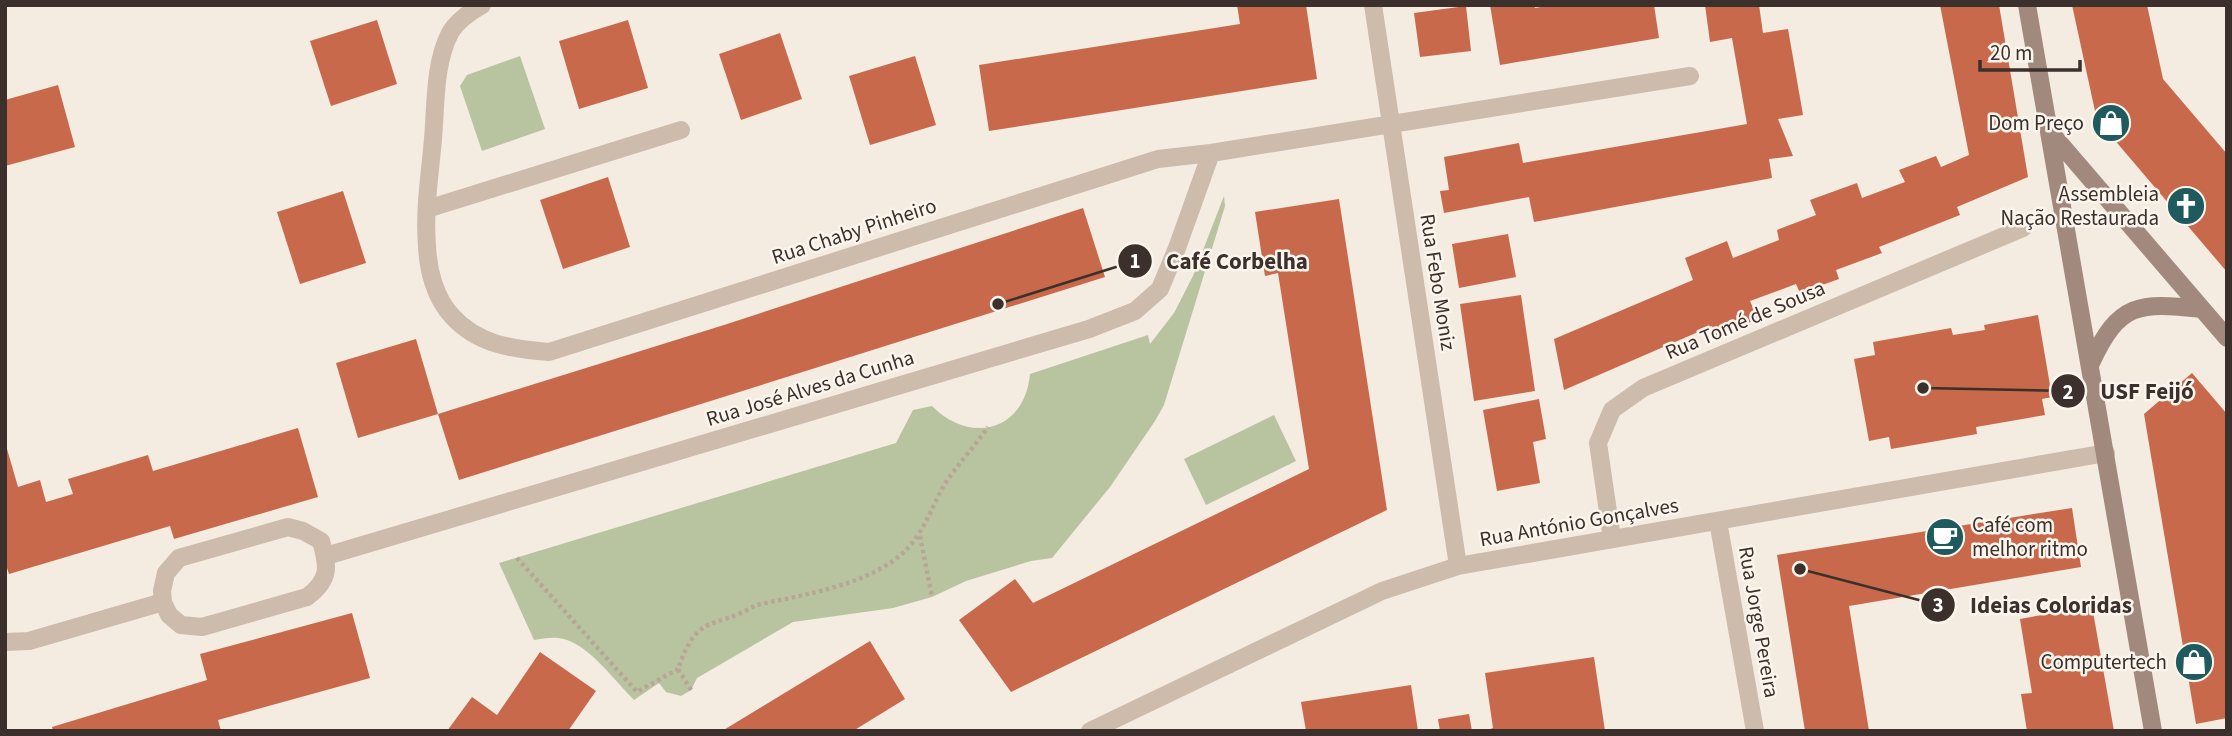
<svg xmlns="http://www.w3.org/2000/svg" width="2232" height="736" font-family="'Source Sans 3',sans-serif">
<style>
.green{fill:#b8c4a0}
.building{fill:#c8694b}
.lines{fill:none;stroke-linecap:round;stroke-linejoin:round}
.path{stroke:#b9a596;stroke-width:4.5;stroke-dasharray:3.5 3.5;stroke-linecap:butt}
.street{stroke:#cdbbac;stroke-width:18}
.secondary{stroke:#a18a7d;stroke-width:18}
.labels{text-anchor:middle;stroke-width:5;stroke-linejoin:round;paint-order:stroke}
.poi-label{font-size:21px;fill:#3b302b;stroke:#fbf5ee;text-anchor:end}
.street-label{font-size:21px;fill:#3b302b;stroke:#fbf5ee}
.leader{fill:none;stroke:#3b302b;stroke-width:2.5}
.callout-dot{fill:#3b302b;stroke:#fbf5ee;stroke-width:2.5}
.mark-label{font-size:21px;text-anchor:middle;font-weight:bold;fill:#fff}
.callout-label{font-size:23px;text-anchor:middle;font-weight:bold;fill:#3b302b;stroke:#fbf5ee;stroke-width:5;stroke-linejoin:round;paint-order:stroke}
</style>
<rect width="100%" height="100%" fill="#f4ebe1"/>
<path class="green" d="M520,56L545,129L482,151L460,86L467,75Z
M1224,196L1225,206L1164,405L1155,421L1110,487L1052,558L1031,561L966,581L932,597L893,608L793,622L697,678L691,690L681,696L666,692L659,683L634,700C617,683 590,647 567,640C556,636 545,638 534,640L499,563L896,443L913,410L932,406C970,445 1025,431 1030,374L1148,335L1150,344L1174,313L1193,276Z
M1274,415L1296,461L1206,505L1184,459Z"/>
<path class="building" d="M1237,5H1306L1317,79L989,131L979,65L1240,24Z
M1490,5H1534L1535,8L1552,5H1654L1659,38L1500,65Z
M1705,5H1759L1763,33L1788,29L1803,115L1778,119L1793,156L1769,159L1772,178L1534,222L1529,197L1444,213L1440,191L1449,190L1444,157L1519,143L1523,163L1747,124L1732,38L1710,42Z
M1940,5H1999L2028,177L1957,207L1960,215L1879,247L1882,253L1836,270L1839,279L1800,293L1796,284L1750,301L1758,319L1716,336L1712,326L1564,390L1554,339L1693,280L1685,258L1727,241L1733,258L1779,240L1777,230L1816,215L1810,200L1857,183L1862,198L1905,182L1899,170L1936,156L1941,167L1969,155Z
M2072,5H2147L2163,79L2227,154V272L2118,144L2095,111Z
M1466,6L1471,51L1420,57L1414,13Z
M377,20L397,84L331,106L310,41Z
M628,20L648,88L579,109L559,41Z
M780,33L802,99L741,120L719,54Z
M915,56L936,125L870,145L849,76Z
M58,85L75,147L5,166V100Z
M608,177L630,247L563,269L540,200Z
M343,191L366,263L300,284L277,212Z
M1339,199L1387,510L1011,692L959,620L1015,579L1033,603L1309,469L1278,273L1265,276L1255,212Z
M1083,208L1105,277L459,480L438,414L358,438L336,363L416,339L438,414L724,325Z
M1508,234L1516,277L1459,288L1452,244Z
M1521,295L1535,391L1474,401L1460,304Z
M2038,315L2052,397L2042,399L2045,415L1976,427L1977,434L1891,449L1889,437L1869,441L1854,359L1875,355L1873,342L1951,328L1953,335L1985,330L1984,325Z
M2192,373L2227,414V718L2196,724L2144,414Z
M1539,399L1546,439L1533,442L1540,483L1497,491L1483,410Z
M298,428L318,497L174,539L170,526L9,574L5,562V442L18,487L40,480L46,502L73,494L68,479L148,455L153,471Z
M2072,508L2081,567L1849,606L1869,731H1805L1777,555Z
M2092,606L2114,731H2027L2021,694L2032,693L2020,619Z
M352,613L370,678L218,720L221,731H53L52,727L207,680L200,654Z
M870,641L905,699L853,731H722Z
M540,652L596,691L568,731H447L472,697L497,715Z
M1594,657L1605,731H1485L1493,728L1485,673Z
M1411,685L1418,731H1306L1301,702Z
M1469,714L1472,731H1440L1438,719Z"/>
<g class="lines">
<path class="path" d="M920,536L932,597
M517,558L637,692L678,669
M691,690L678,669C698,611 713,631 756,605C803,595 870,585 905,551C925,531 932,505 946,482C959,463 975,446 988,427"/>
<path class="street" d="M482,5C471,11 456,22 450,33C434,64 436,105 433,139C430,174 424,210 427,246C428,270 435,298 452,316C478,345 513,349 549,352L1158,159L1211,153L1690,76
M1373,5L1458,566
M427,209L681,130
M1718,521L1755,731
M288,527L303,531L321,541C328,566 331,579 307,597L202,627L181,625L169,615L163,602L162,591L166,573L179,558Z
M1612,539L1598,443L1612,410L1643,388L2023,228
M326,556L1089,329L1135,311L1160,289L1177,248L1211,153
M5,642L29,641L163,602
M1090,731L1382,591L1458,566L2106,453"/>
<path class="secondary" d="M2027,5L2153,731
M2051,133L2227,338
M2091,363C2119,302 2139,302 2202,309"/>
</g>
<defs>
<g id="shop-disc" transform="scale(2.0125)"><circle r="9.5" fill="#1f5a5e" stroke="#fbf5ee"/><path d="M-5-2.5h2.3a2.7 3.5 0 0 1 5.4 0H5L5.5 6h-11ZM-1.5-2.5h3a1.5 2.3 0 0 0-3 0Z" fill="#fff"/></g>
<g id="church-disc" transform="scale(2.0125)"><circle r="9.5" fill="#1f5a5e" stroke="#fbf5ee"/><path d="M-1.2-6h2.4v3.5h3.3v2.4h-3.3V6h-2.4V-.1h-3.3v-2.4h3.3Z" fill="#fff"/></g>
<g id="cafe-disc" transform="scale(2.0125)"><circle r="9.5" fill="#1f5a5e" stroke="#fbf5ee"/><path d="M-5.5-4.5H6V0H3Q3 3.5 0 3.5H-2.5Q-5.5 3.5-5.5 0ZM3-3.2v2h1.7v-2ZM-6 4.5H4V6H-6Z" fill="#fff"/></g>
</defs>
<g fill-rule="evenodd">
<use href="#shop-disc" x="2111" y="123"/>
<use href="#church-disc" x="2186" y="206"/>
<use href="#cafe-disc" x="1945" y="537"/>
<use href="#shop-disc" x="2194" y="662"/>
</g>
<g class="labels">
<g class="poi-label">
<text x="2084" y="130">Dom Preço</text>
<text x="2159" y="201">Assembleia<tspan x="2159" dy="24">Nação Restaurada</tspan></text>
<text x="1972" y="532" text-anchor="start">Café com<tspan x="1972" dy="24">melhor ritmo</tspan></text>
<text x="2167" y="669">Computertech</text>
</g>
<g class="street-label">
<text transform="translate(854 231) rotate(-18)" y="7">Rua Chaby Pinheiro</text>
<text transform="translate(1438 282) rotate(81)" y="7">Rua Febo Moniz</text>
<text transform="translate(1745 320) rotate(-23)" y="7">Rua Tomé de Sousa</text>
<text transform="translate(810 388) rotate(-17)" y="7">Rua José Alves da Cunha</text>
<text transform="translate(1579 522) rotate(-10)" y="7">Rua António Gonçalves</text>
<text transform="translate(1759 622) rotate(80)" y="7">Rua Jorge Pereira</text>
</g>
</g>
<path class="leader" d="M998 304L1135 261M1923 388L2068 391M1800 569L1938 605"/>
<g class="callout-dot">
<circle cx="998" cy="304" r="7"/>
<circle cx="1923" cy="388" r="7"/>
<circle cx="1800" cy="569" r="7"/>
<circle cx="1135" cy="261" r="18"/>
<circle cx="2068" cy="391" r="18"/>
<circle cx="1938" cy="605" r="18"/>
</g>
<g class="mark-label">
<text x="1135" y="268">1</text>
<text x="2068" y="399">2</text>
<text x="1938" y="612">3</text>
</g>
<g class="callout-label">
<text x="1237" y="269">Café Corbelha</text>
<text x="2147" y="399">USF Feijó</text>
<text x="2051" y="613">Ideias Coloridas</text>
</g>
<rect width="2232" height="736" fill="none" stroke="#3b302b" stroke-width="14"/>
<path d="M1980 60v10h100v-10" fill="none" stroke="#3b302b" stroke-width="3.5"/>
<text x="1990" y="60" font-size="21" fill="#3b302b" stroke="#fbf5ee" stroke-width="5" paint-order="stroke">20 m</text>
</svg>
